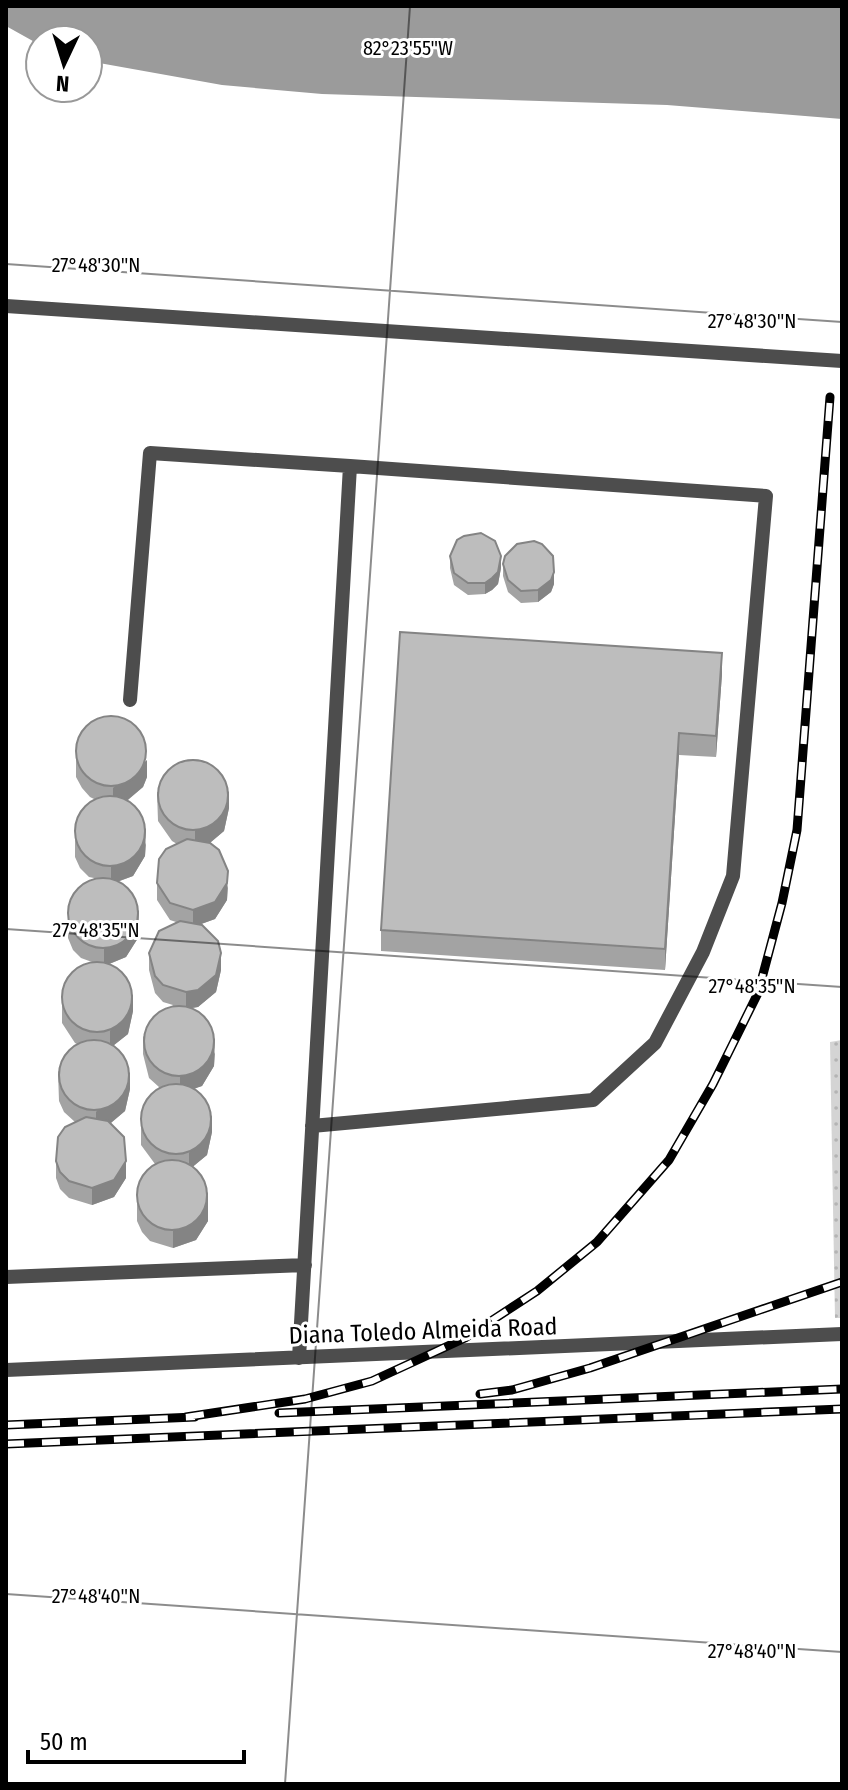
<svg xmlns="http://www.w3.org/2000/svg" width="848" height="1790" font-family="'Fira Sans Condensed',sans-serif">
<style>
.grass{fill:url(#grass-dots)}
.water{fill:#9b9b9b}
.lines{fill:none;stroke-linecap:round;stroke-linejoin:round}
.minor{stroke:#4d4d4d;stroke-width:14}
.rail-casing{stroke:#000;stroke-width:9}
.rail{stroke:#fff;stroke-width:6;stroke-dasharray:18;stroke-linecap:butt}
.wall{fill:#a3a3a3}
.shaded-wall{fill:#848484}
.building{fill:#bdbdbd;stroke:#848484;stroke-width:2}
.ticks{fill:none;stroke:#000;stroke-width:2;stroke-opacity:0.45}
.labels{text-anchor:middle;stroke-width:6;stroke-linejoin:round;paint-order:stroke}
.street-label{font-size:24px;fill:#000;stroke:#fff}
.ticks-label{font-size:20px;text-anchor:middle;fill:#000;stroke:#fff;stroke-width:6;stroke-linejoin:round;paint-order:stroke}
</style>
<defs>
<pattern id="grass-dots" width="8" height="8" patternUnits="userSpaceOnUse" patternTransform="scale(2)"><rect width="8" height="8" fill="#d4d4d4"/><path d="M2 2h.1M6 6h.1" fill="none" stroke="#b4b4b4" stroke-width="1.8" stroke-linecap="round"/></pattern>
</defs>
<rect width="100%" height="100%" fill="#fff"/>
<path class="grass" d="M842,1040V1318H835L830,1042Z"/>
<path class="water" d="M6,6H842V119L667,105L322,94L222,85L88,61V40H40V45L6,26Z"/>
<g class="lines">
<path class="minor" d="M6,306L842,361
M130,700L150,453L350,466
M6,1277L305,1265
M299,1358L350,466L766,496L733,876L703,952L655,1043L593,1100L312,1126
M6,1370L842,1334"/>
<g class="rail-casing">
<path id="rail" d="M480,1394L512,1390L590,1368L842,1282
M279,1413L842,1389
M186,1417L305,1399L372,1381L465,1338L537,1291L597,1242L669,1160L713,1084L758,993L782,903L797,830L830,397
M6,1425L195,1417
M6,1444L842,1409"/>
</g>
<use href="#rail" class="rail"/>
</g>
<path class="wall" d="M450,556L501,568L498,584L492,590L485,594L468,595L454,585L450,568Z
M503,564L554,584L551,592L538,602L521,603L508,592L503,576Z
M722,674L716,757L679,755L665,970L381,951V930Z
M76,748L147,777L143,787L128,800L146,845L145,856L133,876L117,882L139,927L138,938L126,957L107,965L133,1011L128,1034L113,1046L130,1089L125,1111L111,1123L126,1178L114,1197L92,1205L69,1198L60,1189L56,1178V1161L75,1122L64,1112L59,1101L58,1072L79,1045L75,1043L62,1023V1006L92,962L81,958L73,950L68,938V921L94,878L89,877L80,868L75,857V840L96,800L90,797L82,788L76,777Z
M157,792L229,808L224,831L210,843L228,888L227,900L215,919L201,924L221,970L216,992L198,1007L191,1008L215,1054L214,1066L202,1086L195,1088L212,1132L207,1155L193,1166L208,1209V1221L196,1240L173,1248L150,1241L142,1232L137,1221V1204L155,1164L141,1145V1128L159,1087L149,1078L143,1054V1037L173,1005L163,1002L155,993L149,970V953L176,922L170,920L157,900V883L177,844L172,841L158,821Z"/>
<path class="shaded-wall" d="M501,556V568L498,584L492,590L485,594V583Z
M554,572V584L551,592L538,602V590Z
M722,653V674L716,757V736Z
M679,733V755L665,970V949Z
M147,760V777L143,787L125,802L113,804V788Z
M229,791V808L224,831L206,846L195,848V831Z
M146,828L145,856L133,876L111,884V867Z
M228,871L227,900L215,919L193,927V910Z
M139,910L138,938L126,957L104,966V949Z
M221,953V970L216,992L198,1007L186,1009V992Z
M133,994V1011L128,1034L110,1048V1031Z
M215,1038L214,1066L202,1086L180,1094V1077Z
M130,1072V1089L125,1111L107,1126L96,1128V1112Z
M212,1115V1132L207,1155L189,1170V1153Z
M126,1161V1178L114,1197L92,1205V1188Z
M208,1192V1221L196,1240L173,1248V1231Z"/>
<path class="building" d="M481,533L495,541L501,556L498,572L492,578L485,583H468L454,573L450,556L457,540L464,536Z
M534,541L542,544L553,556L554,572L551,580L538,590L521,591L508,580L503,564L505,556L517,544Z
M400,632L722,653L716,736L679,733L665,949L381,930Z
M76 751a35 35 0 1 1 70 0a35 35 0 1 1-70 0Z
M158 795a35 35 0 1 1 70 0a35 35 0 1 1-70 0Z
M75 831a35 35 0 1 1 70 0a35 35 0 1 1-70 0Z
M187,839L210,843L219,850L228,871L227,883L215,902L193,910L170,903L157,883L159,859L166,849Z
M68 913a35 35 0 1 1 70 0a35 35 0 1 1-70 0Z
M180,921L202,925L218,941L221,953L216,975L198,990L186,992L163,985L155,976L149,953L159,931Z
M62 997a35 35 0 1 1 70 0a35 35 0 1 1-70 0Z
M144 1041a35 35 0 1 1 70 0a35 35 0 1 1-70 0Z
M59 1075a35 35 0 1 1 70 0a35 35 0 1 1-70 0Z
M141 1119a35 35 0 1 1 70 0a35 35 0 1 1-70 0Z
M86,1117L108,1121L124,1137L126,1161L114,1180L92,1188L69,1181L60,1172L56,1161L58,1137L65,1127Z
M137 1195a35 35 0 1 1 70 0a35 35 0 1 1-70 0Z"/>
<path class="ticks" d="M6,264L842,322M6,929L842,987M6,1594L842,1652M285,1784L410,6"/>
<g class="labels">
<g class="street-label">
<text transform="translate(423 1331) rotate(-2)" y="8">Diana Toledo Almeida Road</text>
</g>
</g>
<g class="ticks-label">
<text x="408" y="55">82°23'55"W</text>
<text x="96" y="272">27°48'30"N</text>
<text x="752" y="328">27°48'30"N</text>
<text x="96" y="937">27°48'35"N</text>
<text x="752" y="993">27°48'35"N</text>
<text x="96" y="1603">27°48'40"N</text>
<text x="752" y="1658">27°48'40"N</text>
</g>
<rect width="848" height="1790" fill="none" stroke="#000000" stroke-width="16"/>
<g transform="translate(64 64) rotate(184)"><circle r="38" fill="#ffffff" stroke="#999999" stroke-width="2"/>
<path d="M0-6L14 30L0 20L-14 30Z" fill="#000000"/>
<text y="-12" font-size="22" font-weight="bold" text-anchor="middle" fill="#000000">N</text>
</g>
<path d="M28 1750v12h216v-12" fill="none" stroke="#000000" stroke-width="4"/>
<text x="40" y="1750" font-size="24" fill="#000000" stroke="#ffffff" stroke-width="6" paint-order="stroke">50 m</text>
</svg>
